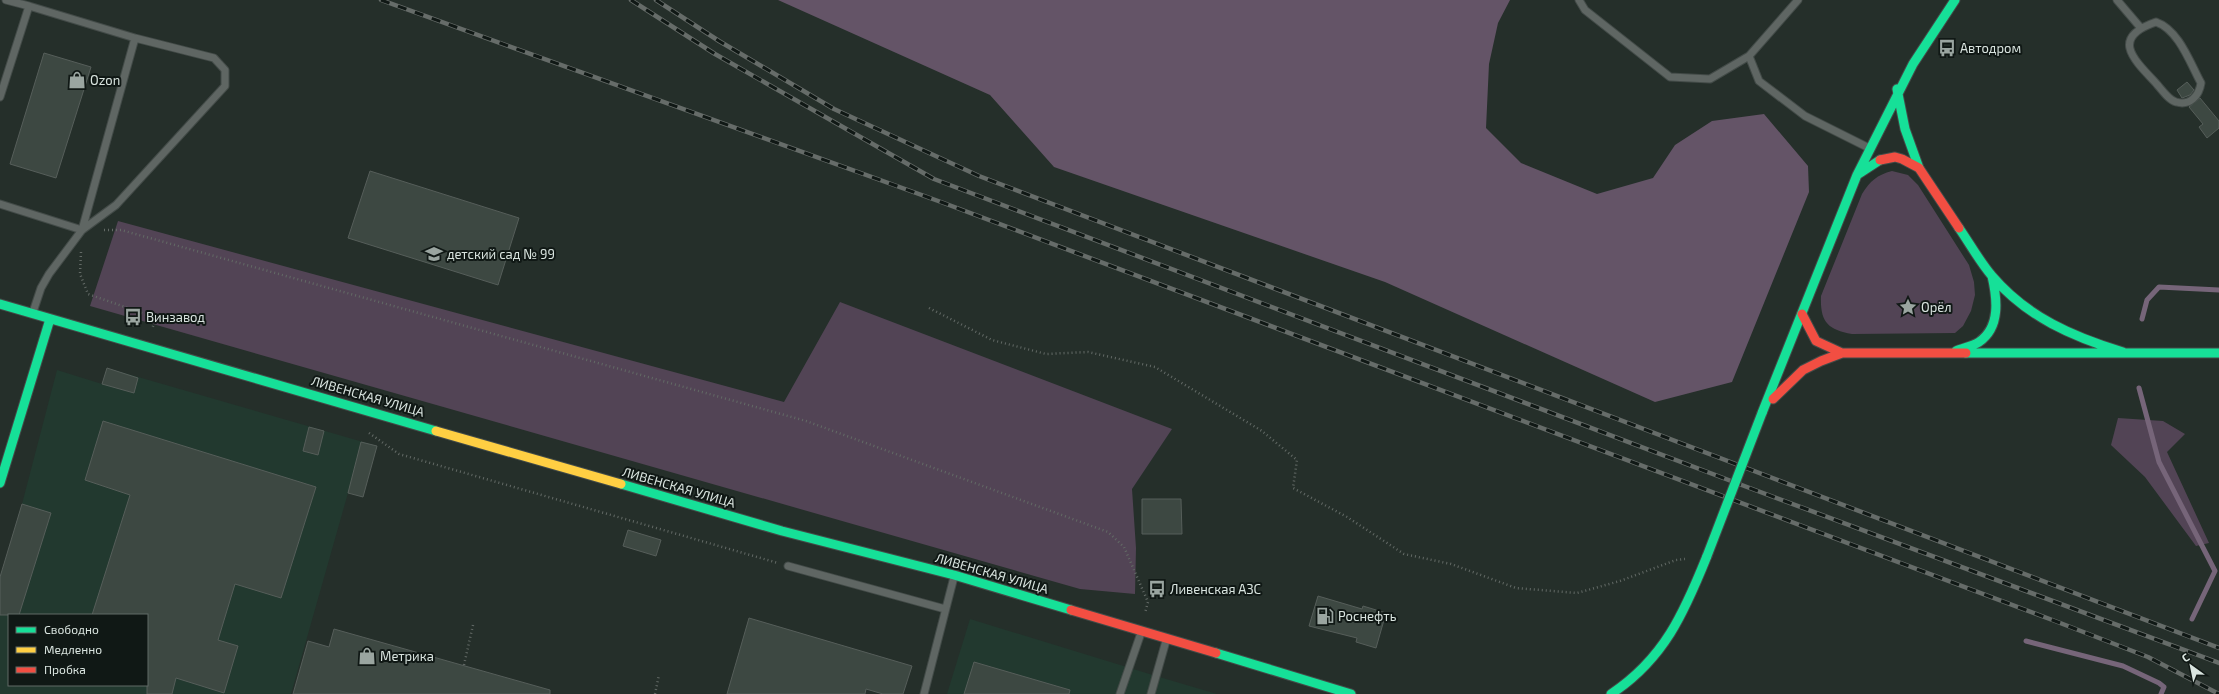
<svg xmlns="http://www.w3.org/2000/svg" width="2219" height="694" font-family="'Exo 2',sans-serif">
<style>
.built{fill:#22392f;fill-rule:evenodd}
.green{fill:#524455}
.forest{fill:#645467}
.lines{fill:none;stroke-linecap:round;stroke-linejoin:round}
.stream{stroke:#766579;stroke-width:5}
.building{fill:#3d4842;stroke:#565e5a}
.lane-casing{stroke:#434b48;stroke-width:9}
.fast-casing{stroke:#434b48;stroke-width:11}
.slow-casing{stroke:#434b48;stroke-width:11}
.jam-casing{stroke:#434b48;stroke-width:11}
.path{stroke:#636a66;stroke-width:2.5;stroke-dasharray:1 3;stroke-linecap:butt}
.lane{stroke:#5f6663;stroke-width:7}
.fast{stroke:#16e098;stroke-width:9}
.slow{stroke:#ffcf43;stroke-width:9}
.jam{stroke:#f24e42;stroke-width:9}
.rail-casing{stroke:#666c69;stroke-width:4.5}
.rail{stroke:#101815;stroke-width:3;stroke-dasharray:9;stroke-linecap:butt}
.fast-bridge-casing{stroke:#434b48;stroke-width:11;stroke-linecap:butt}
.fast-bridge{stroke:#16e098;stroke-width:9}
.labels{text-anchor:middle;stroke-width:4;stroke-linejoin:round;paint-order:stroke}
.poi-label{font-size:13px;fill:#d9e4df;stroke:#101815;text-anchor:start}
.street-label{font-size:13px;fill:#d9e4df;stroke:#101815}
</style>
<rect width="100%" height="100%" fill="#252f2a"/>
<path class="built" d="M107,368L377,446L363,497L348,493L291,694H0V577L22,504L57,370L102,384ZM9,615H147V685H9Z
M970,619L1156,676L1217,694H947Z"/>
<path class="green" d="M1892,171L1908,175L1918,185L1969,265L1974,282L1975,295L1971,311L1963,326L1955,333L1852,334C1827,330 1820,321 1821,296L1862,194C1870,181 1877,175 1892,171Z
M118,221L784,402L840,302L1172,429L1132,489L1136,548L1135,594L1080,589L90,306Z
M2118,418L2163,421L2185,434L2167,452L2209,543L2196,546L2145,477L2111,445Z"/>
<path class="forest" d="M778,0H1510L1498,23L1489,64L1486,128L1521,163L1597,194L1653,178L1675,145L1712,121L1764,114L1808,166L1809,192L1732,382L1655,402L1385,282L1054,167L990,95Z"/>
<g class="lines">
<path class="stream" d="M2142,319L2147,300L2159,287L2219,290
M2139,388L2159,462L2215,571L2192,619
M2026,641L2123,666L2159,683L2164,687L2161,694"/>
</g>
<path class="building" d="M44,53L91,67L56,178L10,164Z
M2187,82L2194,90L2190,95L2182,98L2177,90Z
M2200,98L2219,121V128L2207,138L2199,127L2203,124L2189,107Z
M370,171L519,218L498,285L348,238Z
M107,368L138,378L134,393L102,384Z
M103,421L316,487L281,598L235,584L218,640L238,646L224,693L176,678L172,694H147V615H92L130,495L85,480Z
M309,427L324,431L318,455L303,451Z
M361,442L377,446L363,497L348,493Z
M1142,499H1181L1182,534H1142Z
M22,504L51,513L19,615H0V577Z
M628,530L661,540L656,556L623,546Z
M1318,596L1362,609L1363,606L1386,613L1376,648L1356,642L1357,638L1309,626Z
M749,618L912,666L903,694H883L866,689L865,694H727Z
M334,629L550,690V694H293L308,641L329,647Z
M974,662L1070,690L1069,694H964Z"/>
<g class="lines">
<g class="lane-casing">
<path id="lane" d="M6,0L29,6
M1579,0L1585,10L1670,77L1710,79L1749,56L1798,0
M2117,0L2140,27
M2156,22C2179,30 2190,63 2201,83C2199,96 2190,106 2176,102C2168,100 2160,87 2154,81C2131,57 2112,37 2156,22Z
M1749,56L1759,81L1805,116L1869,148
M0,97L29,6L135,38L214,58L225,70V86L116,205L82,230L49,274L41,288L33,312
M0,204L82,230
M82,230L135,38
M788,566L945,609
M924,694L954,577
M1120,694L1141,633
M1151,694L1166,641"/>
</g>
<g class="fast-casing">
<path id="fast" d="M1897,89L1905,129L1919,168
M1857,175L1913,64L1955,0
M1959,228C1970,244 1980,262 1992,276C2027,317 2073,337 2123,352
M0,304L436,431
M1956,351C1963,348 1973,346 1979,342C2001,327 1997,298 1992,276
M1966,353H2219
M1762,413L1857,175L1880,160
M0,483L50,319
M621,484L782,531L954,575L1071,610
M1216,653L1351,694
M1611,694C1664,659 1684,613 1707,556"/>
</g>
<g class="slow-casing">
<path id="slow" d="M436,431L621,484"/>
</g>
<g class="jam-casing">
<path id="jam" d="M1880,160L1895,157L1902,159L1919,168L1959,228
M1802,314L1816,341L1842,353
M1773,399L1803,370L1821,361L1842,353H1966
M1071,610L1216,653"/>
</g>
<path class="path" d="M104,230H121L806,421L1108,532L1124,547L1148,602L1145,613
M81,252L80,274L88,294L156,318L152,329
M929,308L992,340L1046,354L1088,352L1155,367L1262,431L1297,460L1293,488L1347,517L1404,554L1451,564L1516,588L1577,593L1620,581L1676,560L1685,559
M369,433L399,454L778,563
M464,665L473,625
M655,694L659,675"/>
<use href="#lane" class="lane"/>
<use href="#fast" class="fast"/>
<use href="#slow" class="slow"/>
<use href="#jam" class="jam"/>
<g class="rail-casing">
<path id="rail" d="M381,0L941,202L2055,621L2148,657L2219,694
M631,0L715,54L934,179L1747,487L2219,663
M656,0L719,41L834,109L979,176L2219,648"/>
</g>
<use href="#rail" class="rail"/>
<g class="fast-bridge-casing">
<path id="fast-bridge" d="M1707,556L1762,413"/>
</g>
<use href="#fast-bridge" class="fast-bridge"/>
</g>
<defs>
<g id="bus-bare" transform="scale(1.38)"><path d="M-5-6H5V4H4V6H2V4H-2V6H-4V4H-5ZM-3.5-4V0h7V-4ZM-3.5 1.2v1.5H-2V1.2ZM2 1.2v1.5H3.5V1.2Z" fill="#9aa5a0" stroke="#101815" stroke-width="2.5" paint-order="stroke"/></g>
<g id="shop-bare" transform="scale(1.38)"><path d="M-5-2.5h2.3a2.7 3.5 0 0 1 5.4 0H5L5.5 6h-11ZM-1.5-2.5h3a1.5 2.3 0 0 0-3 0Z" fill="#9aa5a0" stroke="#101815" stroke-width="2.5" paint-order="stroke"/></g>
<g id="school-bare" transform="scale(1.38)"><path d="M0-5L7-2L0 1L-7-2ZM-4 1L0 2.5L4 1V4Q0 6-4 4Z" fill="#9aa5a0" stroke="#101815" stroke-width="2.5" paint-order="stroke"/></g>
<g id="sight-bare" transform="scale(1.38)"><path d="M0-6L1.8-2.2L6-1.7L2.9 1.2L3.7 5.4L0 3.3L-3.7 5.4L-2.9 1.2L-6-1.7L-1.8-2.2Z" fill="#9aa5a0" stroke="#101815" stroke-width="2.5" paint-order="stroke"/></g>
<g id="fuel-bare" transform="scale(1.38)"><path d="M-5.5-6h7V0h2V4h1.3V-2.5L3-4.5l.8-.8L6-3V5H2.5V1h-1V6h-7ZM-4.2-4.7v3.2H.2V-4.7Z" fill="#9aa5a0" stroke="#101815" stroke-width="2.5" paint-order="stroke"/></g>
</defs>
<g fill-rule="evenodd">
<use href="#bus-bare" x="1947" y="48"/>
<use href="#shop-bare" x="77" y="80"/>
<use href="#school-bare" x="434" y="254"/>
<use href="#sight-bare" x="1908" y="307"/>
<use href="#bus-bare" x="133" y="317"/>
<use href="#bus-bare" x="1157" y="589"/>
<use href="#fuel-bare" x="1325" y="616"/>
<use href="#shop-bare" x="367" y="656"/>
</g>
<g class="labels">
<g class="poi-label">
<text x="1960" y="53">Автодром</text>
<text x="90" y="85">Ozon</text>
<text x="447" y="259">детский сад № 99</text>
<text x="1921" y="312">Орёл</text>
<text x="146" y="322">Винзавод</text>
<text x="1170" y="594">Ливенская АЗС</text>
<text x="1338" y="621">Роснефть</text>
<text x="380" y="661">Метрика</text>
</g>
<g class="street-label">
<text transform="translate(368 396) rotate(16)" y="5">ЛИВЕНСКАЯ УЛИЦА</text>
<text transform="translate(679 487) rotate(16)" y="5">ЛИВЕНСКАЯ УЛИЦА</text>
<text transform="translate(992 573) rotate(16)" y="5">ЛИВЕНСКАЯ УЛИЦА</text>
</g>
</g>
<rect x="8" y="614" width="140" height="72" fill="#101815" stroke="#606a66"/>
<rect x="16" y="627" width="20" height="6" fill="#16e098" stroke="#606a66"/>
<text x="44" y="634" font-size="12" fill="#d9e4df">Свободно</text>
<rect x="16" y="647" width="20" height="6" fill="#ffcf43" stroke="#606a66"/>
<text x="44" y="654" font-size="12" fill="#d9e4df">Медленно</text>
<rect x="16" y="667" width="20" height="6" fill="#f24e42" stroke="#606a66"/>
<text x="44" y="674" font-size="12" fill="#d9e4df">Пробка</text>
<g transform="translate(2191 666) rotate(327)" stroke="#101815" stroke-width="3" paint-order="stroke">
<path d="M0-3L7 15L0 10L-7 15Z" fill="#d9e4df"/>
<text y="-6" font-size="11" font-weight="bold" text-anchor="middle" fill="#d9e4df">С</text>
</g>
</svg>
